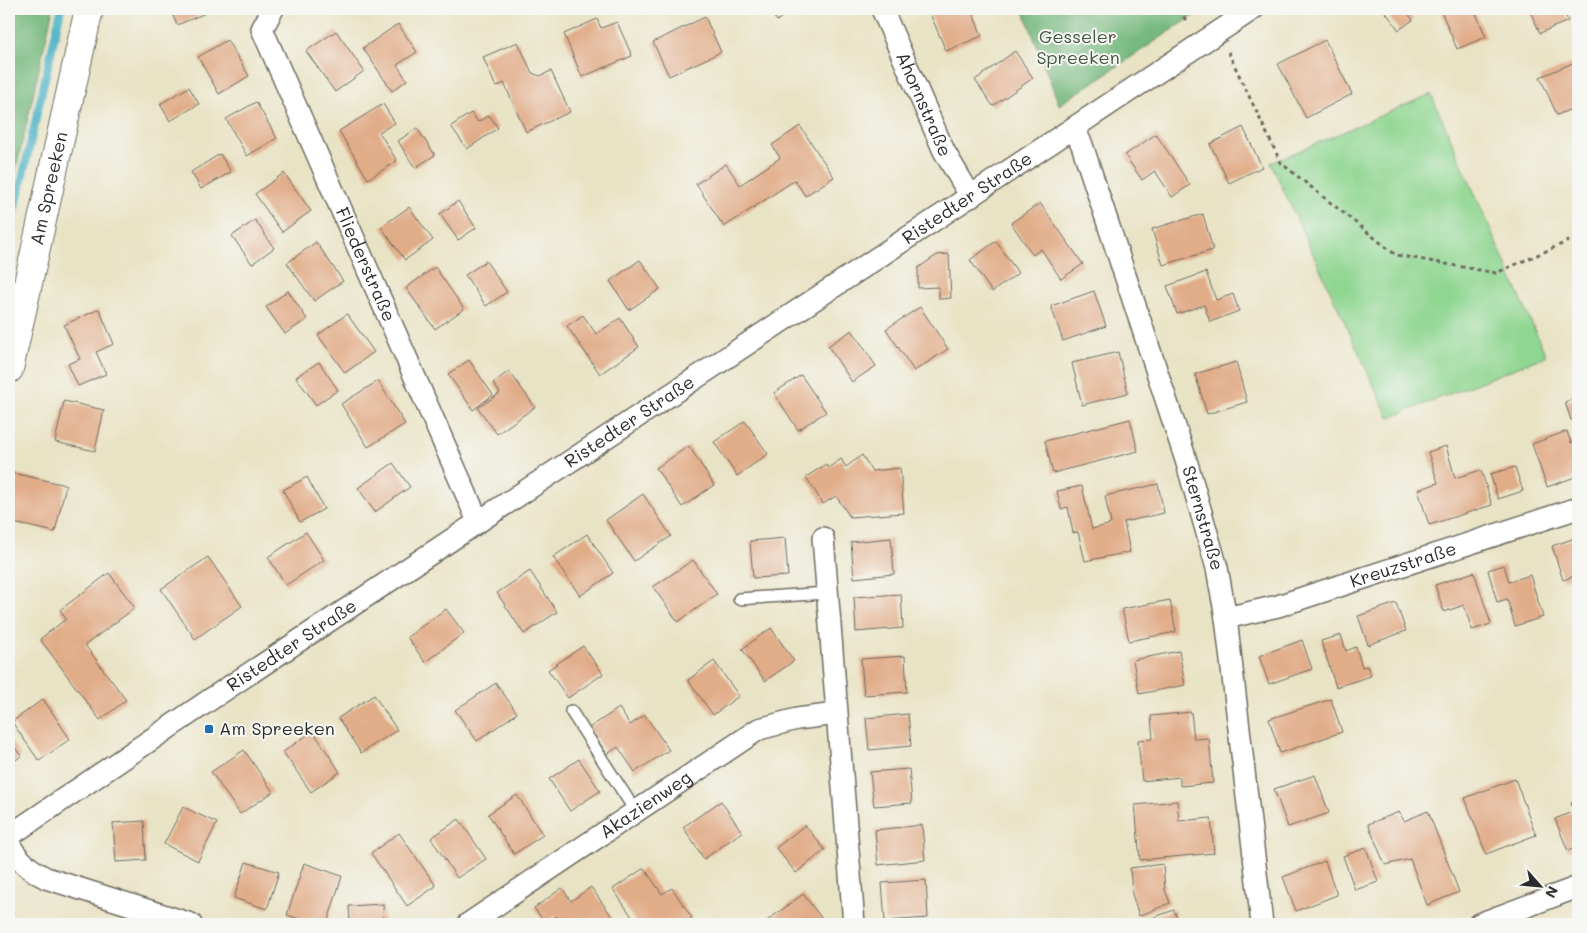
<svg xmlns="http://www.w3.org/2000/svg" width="1587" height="933" font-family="Mali,sans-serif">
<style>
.green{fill:#8fd691;stroke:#5d805e}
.forest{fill:#73b77b;stroke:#4f7153}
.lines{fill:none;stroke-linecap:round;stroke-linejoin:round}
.stream{stroke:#46b1c4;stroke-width:8}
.building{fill:#e1ac88}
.service-casing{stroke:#6e6b61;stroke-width:14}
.minor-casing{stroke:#6e6b61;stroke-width:24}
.tertiary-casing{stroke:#6e6b61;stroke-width:30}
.path{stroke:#6e6b61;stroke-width:3;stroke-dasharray:4 4;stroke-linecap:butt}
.service{stroke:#fff;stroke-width:11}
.minor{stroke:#fff;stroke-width:21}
.tertiary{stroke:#fff;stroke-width:28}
.poi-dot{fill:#1f6fb2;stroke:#f6f6f2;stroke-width:2}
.labels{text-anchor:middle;stroke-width:4;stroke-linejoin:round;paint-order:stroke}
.park-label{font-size:18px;fill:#445644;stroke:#f6f6f2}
.street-label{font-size:18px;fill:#2b2b2b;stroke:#f6f6f2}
.poi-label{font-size:18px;fill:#2b2b2b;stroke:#f6f6f2;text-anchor:start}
</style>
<rect width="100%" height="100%" fill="#f6f6f2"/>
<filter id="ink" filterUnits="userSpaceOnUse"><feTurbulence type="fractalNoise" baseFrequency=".02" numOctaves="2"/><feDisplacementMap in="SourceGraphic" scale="10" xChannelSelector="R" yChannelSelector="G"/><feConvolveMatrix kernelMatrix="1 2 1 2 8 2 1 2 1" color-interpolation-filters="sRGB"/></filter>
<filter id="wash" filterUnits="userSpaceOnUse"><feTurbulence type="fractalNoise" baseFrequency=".0096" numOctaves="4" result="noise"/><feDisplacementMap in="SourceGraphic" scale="20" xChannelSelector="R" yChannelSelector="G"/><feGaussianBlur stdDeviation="1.12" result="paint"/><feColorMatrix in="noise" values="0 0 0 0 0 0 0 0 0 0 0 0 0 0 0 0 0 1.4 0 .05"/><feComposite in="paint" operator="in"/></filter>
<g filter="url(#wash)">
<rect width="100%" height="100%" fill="#e9e3c5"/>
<path class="green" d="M1431,94L1546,356L1389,418L1271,163Z"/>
<path class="forest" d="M9,9H53L9,200Z
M1023,9H1204L1059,105Z"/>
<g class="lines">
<path class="stream" d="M9,236L61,9"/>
</g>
<g id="blocks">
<path class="building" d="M170,9H207L208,12L177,25Z
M768,9H792L777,21Z
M934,9H971L982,36L946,51L929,11Z
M1383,9H1405L1413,20L1399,30Z
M1446,9H1474L1486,37L1457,49L1441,11Z
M1529,9H1563L1568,21L1540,33Z
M705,17L721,52L669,76L653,42Z
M597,19L601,28L617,22L632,56L582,77L564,34Z
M398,24L417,52L397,65L407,80L392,91L363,48Z
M336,31L364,71L335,92L306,51Z
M227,40L249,76L219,94L198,57Z
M1325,40L1352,94L1306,118L1278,64Z
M518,42L532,73L540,76L551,71L570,112L526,132L504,83L496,87L483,57Z
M1015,51L1033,78L993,106L975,80Z
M1575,62L1578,70V106L1557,115L1540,77Z
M189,87L199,104L170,121L160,104Z
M256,102L277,138L247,156L226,119Z
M383,104L395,123L379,132L397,161L368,179L339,131Z
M471,113L478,122L489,115L498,128L467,149L451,126Z
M800,126L834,177L805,196L795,180L724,227L696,184L726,164L740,185L780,158L772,145Z
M1243,127L1262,167L1229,183L1210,144Z
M417,128L435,155L415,168L398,141Z
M1156,134L1190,185L1172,197L1155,171L1142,180L1125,155Z
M220,154L231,172L201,189L191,172Z
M284,173L311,211L282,232L255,194Z
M458,201L476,228L458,240L440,214Z
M1040,203L1083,264L1061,279L1041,249L1033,255L1011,223Z
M409,207L433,240L405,260L381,227Z
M1203,214L1213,250L1163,265L1152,229Z
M255,220L274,248L252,264L232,236Z
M996,241L1018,273L992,292L970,260Z
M316,242L343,281L314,301L287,263Z
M949,254L951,298L939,299V287L918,288V268L937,255Z
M640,260L660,289L629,310L610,281Z
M486,261L507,292L486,306L465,275Z
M435,267L464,309L435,329L406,288Z
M1206,272L1216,300L1233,294L1239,311L1210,322L1204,305L1177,314L1167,286Z
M288,291L307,319L285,334L266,307Z
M1094,291L1106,326L1063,341L1051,306Z
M920,307L948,349L914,371L886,329Z
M99,309L114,344L96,352L106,374L78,386L68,364L80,359L64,325Z
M347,314L374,352L345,373L318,335Z
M583,315L596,334L620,318L639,347L600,374L567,326Z
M852,330L876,366L852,382L828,346Z
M1118,352L1128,393L1082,405L1072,363Z
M469,360L493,395L473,410L448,374Z
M319,362L338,390L316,405L296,377Z
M1236,362L1247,402L1207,414L1195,374Z
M509,371L535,407L497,434L478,408L500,393L493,383Z
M801,375L826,412L798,430L774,393Z
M378,381L405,424L368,447L341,404Z
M1578,397V418L1571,420L1565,402Z
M64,401L104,410L95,451L55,442Z
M1130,419L1138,451L1053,473L1045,441Z
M745,421L768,454L737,476L714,442Z
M1567,431L1571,443L1578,440V476L1547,487L1532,444Z
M689,446L714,485L682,507L656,468Z
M1446,446L1455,478L1481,470L1492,505L1429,525L1418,490L1438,483L1428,452Z
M862,455L872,471L900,468L904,513L850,517L836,496L823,504L806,477L826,464L828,468L841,459L846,467Z
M393,463L410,487L375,512L358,488Z
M1515,467L1523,491L1498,499L1490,474Z
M13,473L66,485L55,532L9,522V494Z
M307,477L324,509L300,522L283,490Z
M1158,484L1164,513L1124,522L1130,552L1085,561L1078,532L1073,533L1068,507L1061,509L1057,491L1082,486L1092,529L1111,524L1105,496Z
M643,494L671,536L634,561L606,520Z
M306,532L324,560L286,585L268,557Z
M587,534L613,573L580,596L553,557Z
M1578,537V575L1563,580L1552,546Z
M785,538L788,576L753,578L750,541Z
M891,538L894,574L854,578L851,542Z
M208,557L242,606L195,639L161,589Z
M693,560L717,594L678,622L653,587Z
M1504,565L1509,582L1530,575L1543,617L1515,626L1507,599L1497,602L1488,570Z
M530,571L557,612L524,634L497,593Z
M1474,572L1491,624L1472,630L1464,605L1444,612L1435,585Z
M109,573L135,608L85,645L126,700L100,720L40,639L66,619L60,610Z
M901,594L903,628L856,632L854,597Z
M1170,600L1176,632L1129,641L1122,609Z
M1396,603L1406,631L1368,645L1358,616Z
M446,609L464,633L425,662L407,637Z
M771,628L794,661L765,681L742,649Z
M1341,635L1346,651L1356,647L1362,667L1367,666L1371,676L1336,687L1321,641Z
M1302,640L1312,669L1269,684L1259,656Z
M583,646L603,674L568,698L548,670Z
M1179,651L1185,685L1139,694L1133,660Z
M905,656L907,692L864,695L861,659Z
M714,661L739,696L713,715L688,680Z
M496,683L517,713L477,741L455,710Z
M374,695L397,730L361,753L338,718Z
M43,699L70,739L39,761L12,722Z
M1331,699L1342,732L1280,753L1269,719Z
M619,708L630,725L645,715L669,750L635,772L618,747L607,754L589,728Z
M1191,712L1194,739L1209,738L1213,783L1180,786V777L1142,781L1138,740L1153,739L1151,716Z
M908,714L911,746L869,750L866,718Z
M313,731L340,772L311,792L283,752Z
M9,739L21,756L9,765Z
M244,750L273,792L240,814L211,772Z
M579,759L600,791L570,811L549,779Z
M909,769L912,803L874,806L870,772Z
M1315,775L1329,813L1288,827L1274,789Z
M1515,779L1536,835L1486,854L1465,798Z
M517,795L543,835L514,854L488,814Z
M1578,800V846L1568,851L1555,819L1574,811L1571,803Z
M721,801L742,832L704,859L683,827Z
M1177,801L1179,821L1211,818L1214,853L1140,860L1135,805Z
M183,807L217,823L198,861L164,844Z
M1428,811L1459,892L1427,905L1410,859L1385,865L1368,824L1399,812L1404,821Z
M459,819L486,859L457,878L431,838Z
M144,821L146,860L116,862L113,823Z
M805,825L825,850L796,873L776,848Z
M922,825L925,860L878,865L875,830Z
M399,833L436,886L407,906L371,853Z
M1366,848L1378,882L1355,890L1343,856Z
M1325,861L1337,895L1296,911L1283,877Z
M246,862L279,872L267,909L234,898Z
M304,863L342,876L327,924H315L287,915Z
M1163,864L1165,890L1170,903L1139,916L1132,894L1130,868Z
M644,868L662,894L672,888L692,918L683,924H637L613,889Z
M926,880L928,918L885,921L882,883Z
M591,887L617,924H562L556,916L545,923L534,908L562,888L571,901Z
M803,894L826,924H765L764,923Z
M383,904L384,924H350L349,906Z
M1174,910L1179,924H1151L1149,919Z"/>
</g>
</g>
<g filter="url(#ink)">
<use href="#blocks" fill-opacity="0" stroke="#6e6b61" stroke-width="1"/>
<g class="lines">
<g class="service-casing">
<path id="service" d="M739,599L827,593
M571,711L636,812"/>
</g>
<g class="minor-casing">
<g id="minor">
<path id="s1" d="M273,9L262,29L478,521"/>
<path id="s2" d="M882,9L944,151L971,197"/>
<path id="s3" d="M1074,128L1082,145L1186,460L1217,568L1226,618L1262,924"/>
<path d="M823,538L854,924"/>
<path id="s4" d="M1226,618L1278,606L1578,508"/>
<path id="s5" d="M9,836L214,697L1253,9"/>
<path d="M9,844C18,860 29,869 46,878L191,924"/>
<path id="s6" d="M468,924L759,729L797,719L836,714"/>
<path d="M1479,924L1578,887"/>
</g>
</g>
<g class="tertiary-casing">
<g id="tertiary">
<path id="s7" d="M9,369L89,9"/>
</g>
</g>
<path class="path" d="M1181,9L1187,24
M1228,52L1281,163L1396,255L1496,273L1578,237"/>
<use href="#service" class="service"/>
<use href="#minor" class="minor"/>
<use href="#tertiary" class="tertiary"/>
</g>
</g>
<rect class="poi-dot" x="204" y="724" width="10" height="10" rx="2.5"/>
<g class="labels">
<g class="park-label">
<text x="1078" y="43">Gesseler<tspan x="1078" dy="21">Spreeken</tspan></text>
</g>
<g class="street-label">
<text dy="6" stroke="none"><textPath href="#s2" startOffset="104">Ahornstraße</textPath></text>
<text dy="6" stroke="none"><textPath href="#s7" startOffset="185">Am Spreeken</textPath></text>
<text dy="6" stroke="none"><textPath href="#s5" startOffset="1151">Ristedter Straße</textPath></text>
<text dy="6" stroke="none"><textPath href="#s1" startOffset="280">Fliederstraße</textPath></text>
<text dy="6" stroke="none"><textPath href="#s5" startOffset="746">Ristedter Straße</textPath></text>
<text dy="6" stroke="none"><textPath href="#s3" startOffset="411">Sternstraße</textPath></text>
<text dy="6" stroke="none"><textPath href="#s4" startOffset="185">Kreuzstraße</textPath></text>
<text dy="6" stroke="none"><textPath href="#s5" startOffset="341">Ristedter Straße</textPath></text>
<text dy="6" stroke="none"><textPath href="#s6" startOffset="214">Akazienweg</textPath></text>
</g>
<g class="poi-label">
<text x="219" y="735">Am Spreeken</text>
</g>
</g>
<rect width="1587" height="933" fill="none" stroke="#f6f6f2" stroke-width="30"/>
<g transform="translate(1540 886) rotate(117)" stroke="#f6f6f2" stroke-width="4" paint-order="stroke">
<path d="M0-4L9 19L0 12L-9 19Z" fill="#2b2b2b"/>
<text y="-8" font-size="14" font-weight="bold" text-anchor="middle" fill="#2b2b2b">N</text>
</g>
</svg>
